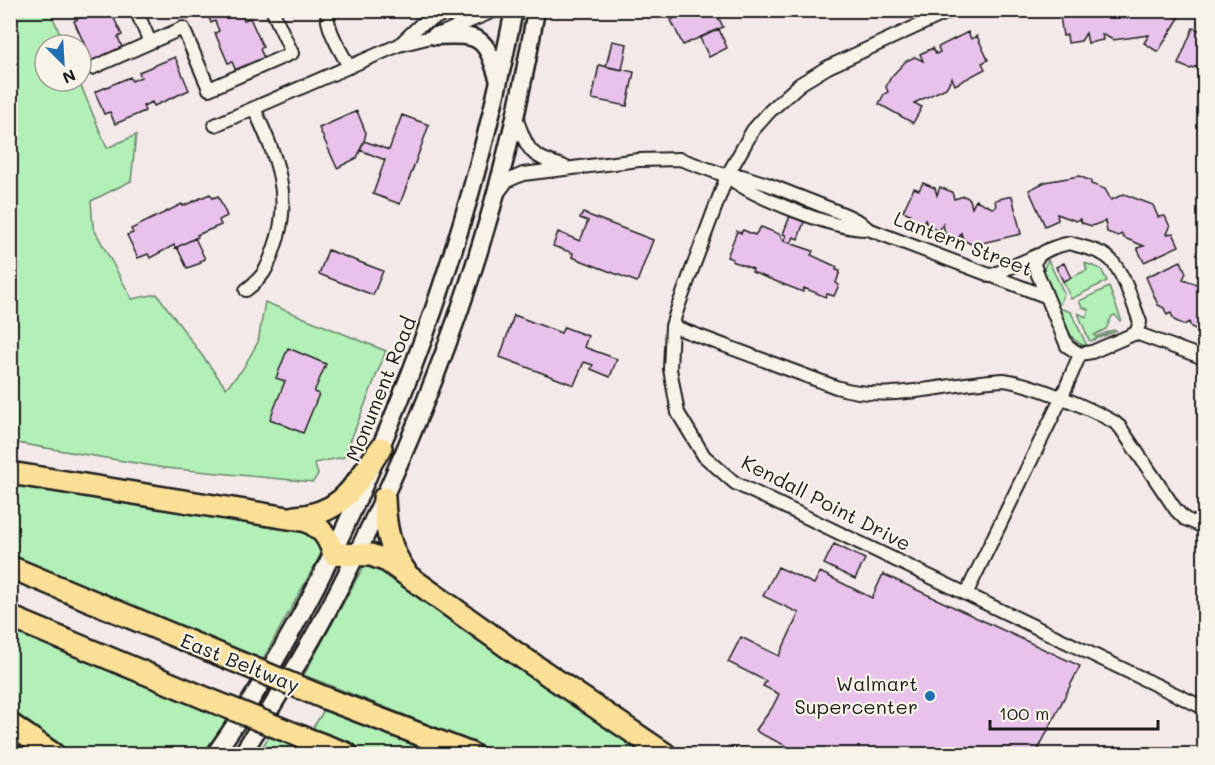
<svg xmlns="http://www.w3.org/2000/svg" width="1215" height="765" font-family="Mali,sans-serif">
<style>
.green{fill:#b2f0b7;stroke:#67866a;stroke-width:1.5}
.building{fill:#e9c2ec;stroke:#1c1c1c;stroke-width:1.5}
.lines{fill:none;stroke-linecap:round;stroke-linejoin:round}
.street-casing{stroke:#1c1c1c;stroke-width:16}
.secondary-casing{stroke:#1c1c1c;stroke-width:21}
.highway-casing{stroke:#1c1c1c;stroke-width:26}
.street{stroke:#f7f3e8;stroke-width:12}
.secondary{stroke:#f7f3e8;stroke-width:16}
.highway{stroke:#fadf96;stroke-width:21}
.highway-bridge-casing{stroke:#1c1c1c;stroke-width:26;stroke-linecap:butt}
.highway-bridge{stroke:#fadf96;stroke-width:21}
.poi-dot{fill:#1f6fb2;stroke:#f7f3e8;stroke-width:2}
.labels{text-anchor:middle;stroke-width:4.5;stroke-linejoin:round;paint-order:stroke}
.street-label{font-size:20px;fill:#1c1c1c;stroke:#f7f3e8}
.poi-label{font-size:20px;fill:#1c1c1c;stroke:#f7f3e8;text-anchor:end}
</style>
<rect width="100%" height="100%" fill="#f4e9e9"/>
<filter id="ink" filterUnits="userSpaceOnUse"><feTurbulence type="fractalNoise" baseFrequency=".0167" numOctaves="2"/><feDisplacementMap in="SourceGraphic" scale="12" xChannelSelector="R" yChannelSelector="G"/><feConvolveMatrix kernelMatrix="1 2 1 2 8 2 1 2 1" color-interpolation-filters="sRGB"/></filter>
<g filter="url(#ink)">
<path class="green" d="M10,11H50L65,45H45V81H79L107,148L136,135L131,181L91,201L93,227L132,299L157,294L226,388L242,370L258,342L265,302L386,351L344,457L314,463L318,474L313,482L165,468L11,442Z
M1048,260L1064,293L1060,304L1057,305L1044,274V268Z
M1085,263L1101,269L1107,281L1071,299L1063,281L1087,270Z
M1109,287L1121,319L1120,321L1115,315L1112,316L1106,329L1094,335L1096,337L1113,330L1116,331L1091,341L1089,340L1078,313L1086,317L1089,310L1082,307L1079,301Z
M1062,309L1071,312L1087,346C1069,343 1066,324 1060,310Z
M10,478L306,527L323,550L263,659L11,555Z
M367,560L372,561L658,754H502L304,675Z
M11,630L198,708L227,720L203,754H60L11,718Z
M326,707L447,754H368L311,731Z
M269,737L314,754H257Z"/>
<path class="building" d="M74,10H110L122,35L118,37L122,47L92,61L74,21L78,19Z
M206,10H240L244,20L250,18L263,47L260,49L264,58L236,71L232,62L228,63L215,33L219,31L215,21L211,23Z
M691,10H715L723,27L683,45L671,20Z
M1059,10H1164L1165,14L1169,13L1179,18L1158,52L1144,43L1149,35L1113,40L1102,34L1103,40L1088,43L1086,33L1081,41L1068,43L1067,35L1063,36Z
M1193,28L1204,32V81L1197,66L1190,69L1178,64Z
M719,29L727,48L709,57L700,38Z
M968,32L971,39L977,36L988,60L982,63L985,69L955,85L952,78L946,88L914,103L922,107L913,123L879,104L884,94L888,92L886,87L891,77L906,61L915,57L923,61L920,54L933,48L936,54L940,52L938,47Z
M612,41L627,44L622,70L606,67Z
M175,57L189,90L154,106L152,102L143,106L145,111L115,124L110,112L104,114L95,92L130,77L132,81L141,77L139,72Z
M599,65L634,72L627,106L592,99Z
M357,111L366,133L364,141L357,158L337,168L319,128Z
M402,115L429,125L400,204L373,194L385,160L360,150L364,141L389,150Z
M1079,176L1091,181V184L1105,189L1111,200L1124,194L1153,205L1158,217L1165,216L1170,227L1167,234L1173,233L1179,246L1144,262L1137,248L1144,246L1124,238L1122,234L1118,236L1107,232L1105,221L1092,226L1082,223L1080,219L1076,221L1057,214L1058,220L1045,226L1029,190L1045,182Z
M923,183L935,188L937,195L940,187L952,192L954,199L964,196L970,199L972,208L976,200L992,208L996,207L995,200L1012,196L1021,234L973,245L963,240L961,233L958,240L945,234L943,224L939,231L927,226L925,219L922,226L908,220L910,214L903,211L914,188L919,190Z
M210,194L213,198L218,196L227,216L219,220L221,225L197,235L198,237L175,248L174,245L150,258L148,254L138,258L127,235L133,233L131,229L182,204L183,206Z
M583,213L653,240L637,282L572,257L573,253L553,246L558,232L580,241L588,221L580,218Z
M790,216L804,222L798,239L794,237L791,243L784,241L786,235L783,234Z
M761,227L779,234L784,241L813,251L811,255L837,267L836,270L840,271L836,283L839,285L834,296L827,294L826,297L804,288L803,292L752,272L753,269L732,261L733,259L727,257L737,231L741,233L743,230L755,235Z
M195,238L205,259L200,261L201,263L187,268L177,247Z
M328,250L383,271L373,295L319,274Z
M1181,261L1186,273L1183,279L1204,287V329L1200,331L1191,327L1189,322L1184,325L1174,320L1171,313L1167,315L1164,308L1158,305L1146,277Z
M1064,263L1071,278L1063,281L1056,267Z
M514,315L561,333L564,327L588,336L584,347L617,359L610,377L591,369L593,365L584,362L574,385L500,357Z
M288,348L326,364L314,392L319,394L303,433L270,419L285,381L276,378Z
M834,544L865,559L855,579L824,564Z
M778,567L814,584L820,572L872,598L883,574L1080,666L1036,754H803L759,733L756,730L772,708L779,694L763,686L766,681L728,662L741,637L779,656L799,613L763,596Z"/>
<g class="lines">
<g class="street-casing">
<path id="street" d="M136,10L150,42
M327,10C326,29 341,51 349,67
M952,10L828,67L800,84L770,111L753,130L727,176L678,307L672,326L670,369L678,413L704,456L735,483L1204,708
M399,45L420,25L452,10
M92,68L183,28L209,89L292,53L272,10
M515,115C528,149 527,156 563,166
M215,125L399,45L435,36L496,10
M727,176C753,197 835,230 868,229L1045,296
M497,194L507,181L523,174L639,160L680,159L727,176H742L767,184L846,215L860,222L868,229
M1070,243C1081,247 1096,249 1106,256C1122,266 1133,304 1140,322L1136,333L1092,352L1080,354L1067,346L1034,265C1036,251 1057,246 1070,243Z
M990,276L1038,255
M246,290C263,277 267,270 274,249C294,196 276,157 254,108
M672,326L836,387C888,404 950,382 1004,380C1033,384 1088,407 1114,422L1120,427L1176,510L1185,519L1204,527
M1136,333L1204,358
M966,594L1061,399L1080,354"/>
</g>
<g class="secondary-casing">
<path id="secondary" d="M435,36C482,34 485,36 499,81
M215,754C274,670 323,579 364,485C434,329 481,178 514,10
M242,754C272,707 302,659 328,610C427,423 502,220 536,10"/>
</g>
<g class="highway-casing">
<path id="highway" d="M10,473L307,521C323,529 328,537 334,554L371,555L387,561L516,653L665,754
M384,498C385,525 389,549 405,571
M295,517C344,514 355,484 381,448
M10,567L228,658
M10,617L205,698
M325,698L471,754
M10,724L53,754
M302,737L347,754"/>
</g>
<use href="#street" class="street"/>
<use href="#secondary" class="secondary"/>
<use href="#highway" class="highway"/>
<g class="highway-bridge-casing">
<path id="highway-bridge" d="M228,658L325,698
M205,698L302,737"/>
</g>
<use href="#highway-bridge" class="highway-bridge"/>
</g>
</g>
<circle class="poi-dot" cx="930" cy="696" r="6"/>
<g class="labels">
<g class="street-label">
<text transform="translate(963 244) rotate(21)" y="7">Lantern Street</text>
<text transform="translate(381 389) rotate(-68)" y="7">Monument Road</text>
<text transform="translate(826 503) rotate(27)" y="7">Kendall Point Drive</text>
<text transform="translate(240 663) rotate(22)" y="7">East Beltway</text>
</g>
<g class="poi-label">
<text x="918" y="691">Walmart<tspan x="918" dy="23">Supercenter</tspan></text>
</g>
</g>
<rect width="1215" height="765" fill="none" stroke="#f7f3e8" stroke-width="36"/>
<rect x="18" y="18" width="1179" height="729" fill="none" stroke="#1c1c1c" stroke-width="2" filter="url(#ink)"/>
<g transform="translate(63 63) rotate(156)"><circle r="28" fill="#f7f3e8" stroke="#9f9d96" stroke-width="1.5"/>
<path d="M0-4.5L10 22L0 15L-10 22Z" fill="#1f6fb2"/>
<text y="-9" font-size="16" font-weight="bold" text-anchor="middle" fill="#1c1c1c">N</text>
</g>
<path d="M990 720v9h168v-9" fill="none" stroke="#1c1c1c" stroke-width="3"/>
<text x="999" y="720" font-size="18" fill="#1c1c1c" stroke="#f7f3e8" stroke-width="4.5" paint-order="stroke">100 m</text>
</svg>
